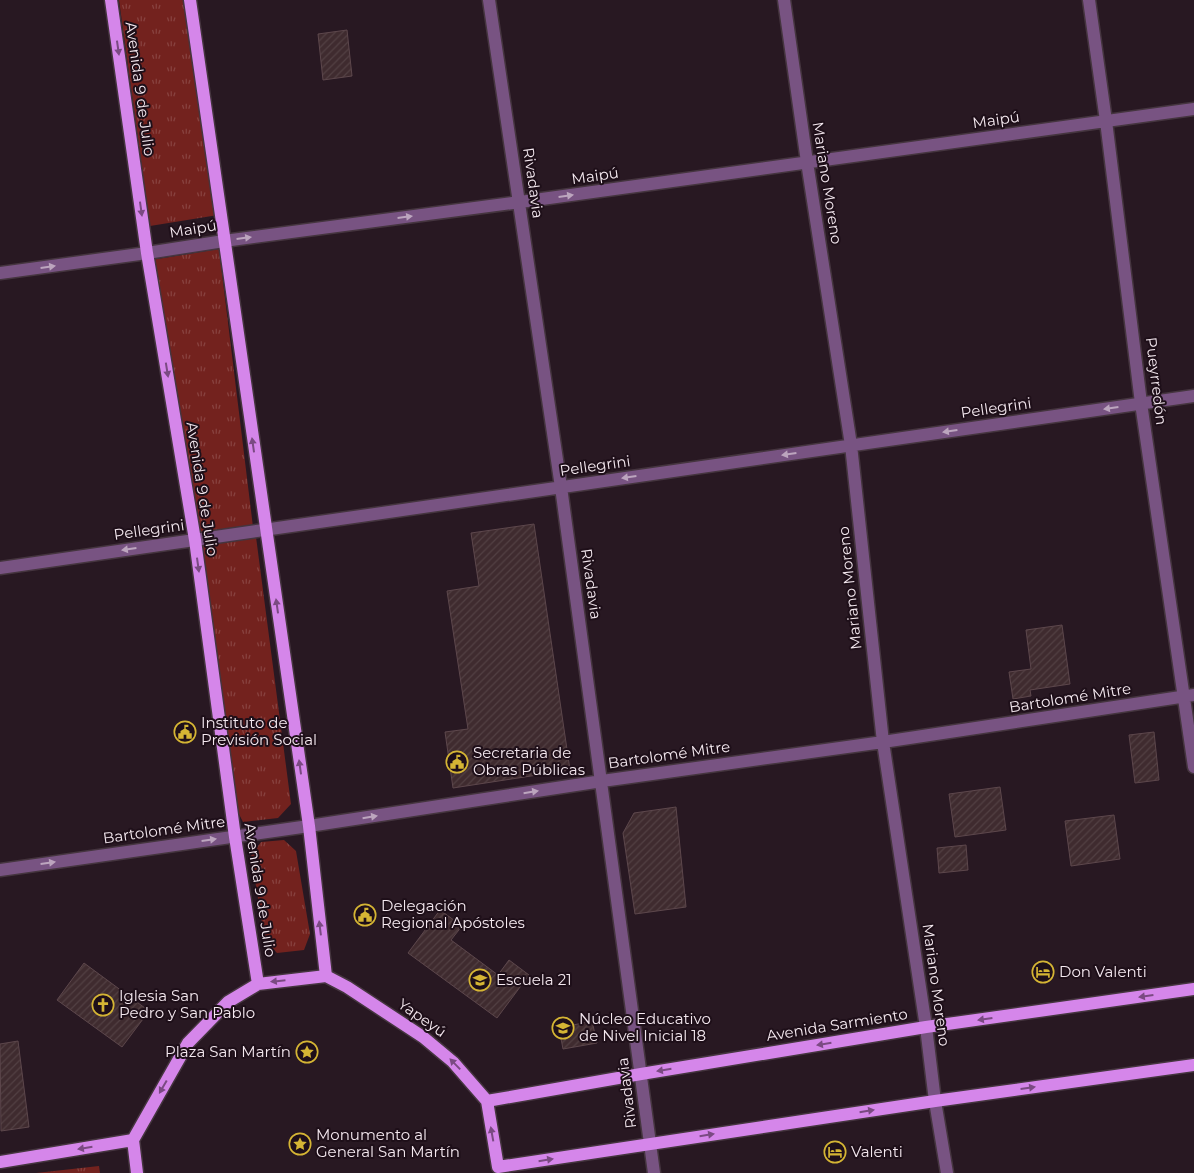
<svg xmlns="http://www.w3.org/2000/svg" width="1194" height="1173" font-family="Montserrat,sans-serif">
<style>
.grass{fill:url(#grass-tufts)}
.building{fill:url(#building-hatch);stroke:#5d474c}
.lines{fill:none;stroke-linecap:round;stroke-linejoin:round}
.minor-casing{stroke:#45353f;stroke-width:15}
.major-casing{stroke:#45353f;stroke-width:15}
.minor{stroke:#785382;stroke-width:12}
.major{stroke:#d586ea;stroke-width:12}
.oneway{fill:#7a4a82}
.oneway2{fill:#bca5be}
.labels{text-anchor:middle;stroke-width:4;stroke-linejoin:round;paint-order:stroke}
.street-label{font-size:15px;fill:#f4e8ef;stroke:#1e0f19}
.poi-label{font-size:15px;fill:#f4e8ef;stroke:#1e0f19;text-anchor:start}
</style>
<defs>
<pattern id="grass-tufts" width="24" height="20" patternUnits="userSpaceOnUse" patternTransform="scale(1.25)"><rect width="24" height="20" fill="#73221e"/><path d="M3 7l-1-3M5 7V3M7 7l1-3M15 17l-1-3M17 17v-4M19 17l1-3" fill="none" stroke="#88423f"/></pattern>
<pattern id="building-hatch" width="6" height="6" patternUnits="userSpaceOnUse" patternTransform="scale(1.25)"><rect width="6" height="6" fill="#3f2b2f"/><path d="M-1 1l2-2M0 6l6-6M5 7l2-2" fill="none" stroke="#524043"/></pattern>
</defs>
<rect width="100%" height="100%" fill="#281822"/>
<path class="grass" d="M119,0H193L218,215L150,226Z
M219,249L253,527L193,534L151,260Z
M256,537L291,804L278,818L243,822L236,808L195,546Z
M284,840L296,851L310,934L304,950L277,953L265,940L251,856L261,842Z
M99,1166L100,1173H36Z"/>
<path class="building" d="M347,30L352,76L323,80L318,34Z
M534,524L570,770L453,788L445,732L468,729L447,591L479,586L471,533Z
M1062,625L1070,684L1030,690L1031,696L1013,699L1009,672L1031,669L1026,630Z
M1154,732L1159,780L1135,783L1129,735Z
M1000,787L1006,830L955,837L949,794Z
M676,807L686,907L635,914L623,833L634,813Z
M1114,815L1120,859L1071,866L1065,821Z
M966,845L968,870L939,873L937,848Z
M440,910L462,926L451,940L498,975L509,960L529,975L497,1018L408,953Z
M84,963L149,1011L122,1047L57,1000Z
M592,1021L597,1043L563,1049L559,1028Z
M18,1041L29,1127L1,1131L0,1044Z"/>
<g class="lines">
<g class="minor-casing">
<path id="minor" d="M489,0L561,487L654,1173
M784,0L807,162L851,445L883,742L926,1027L935,1101L947,1173
M1089,0L1106,121L1141,403L1194,767
M0,273L147,253L224,241L520,202L1194,109
M0,568L1194,396
M0,870L309,826L602,781L883,742L1194,695"/>
</g>
<g class="major-casing">
<path id="major" d="M111,0L147,253L195,540L235,837L258,984
M190,0L309,826L326,976
M326,976L347,987L423,1037L453,1062L487,1101
M487,1101L641,1074L926,1027L1194,989
M487,1101L498,1167
M0,1162L133,1140
M498,1167L935,1101L1194,1065
M137,1173L133,1140L188,1043L228,1002L258,984L326,976"/>
</g>
<use href="#minor" class="minor"/>
<use href="#major" class="major"/>
</g>
<defs><path id="oneway-solid" d="M-6-.8H1V-3.2L6.5 0L1 3.2V.8H-6Z" transform="scale(1.25)"/></defs>
<g class="oneway">
<use href="#oneway-solid" transform="translate(118 48) rotate(82)"/>
<use href="#oneway-solid" transform="translate(141 209) rotate(82)"/>
<use href="#oneway-solid" transform="translate(167 370) rotate(81)"/>
<use href="#oneway-solid" transform="translate(253 445) rotate(-98)"/>
<use href="#oneway-solid" transform="translate(198 565) rotate(82)"/>
<use href="#oneway-solid" transform="translate(277 606) rotate(-98)"/>
<use href="#oneway-solid" transform="translate(300 767) rotate(-98)"/>
<use href="#oneway-solid" transform="translate(320 928) rotate(-97)"/>
<use href="#oneway-solid" transform="translate(278 981) rotate(174)"/>
<use href="#oneway-solid" transform="translate(1146 996) rotate(172)"/>
<use href="#oneway-solid" transform="translate(985 1019) rotate(172)"/>
<use href="#oneway-solid" transform="translate(824 1044) rotate(171)"/>
<use href="#oneway-solid" transform="translate(455 1064) rotate(-134)"/>
<use href="#oneway-solid" transform="translate(664 1070) rotate(171)"/>
<use href="#oneway-solid" transform="translate(163 1087) rotate(120)"/>
<use href="#oneway-solid" transform="translate(1028 1088) rotate(-8)"/>
<use href="#oneway-solid" transform="translate(867 1111) rotate(-9)"/>
<use href="#oneway-solid" transform="translate(492 1134) rotate(-100)"/>
<use href="#oneway-solid" transform="translate(707 1135) rotate(-9)"/>
<use href="#oneway-solid" transform="translate(85 1148) rotate(171)"/>
<use href="#oneway-solid" transform="translate(546 1160) rotate(-9)"/>
</g>
<g class="oneway2">
<use href="#oneway-solid" transform="translate(566 196) rotate(-8)"/>
<use href="#oneway-solid" transform="translate(405 217) rotate(-7)"/>
<use href="#oneway-solid" transform="translate(244 238) rotate(-7)"/>
<use href="#oneway-solid" transform="translate(48 267) rotate(-8)"/>
<use href="#oneway-solid" transform="translate(1111 408) rotate(172)"/>
<use href="#oneway-solid" transform="translate(950 431) rotate(172)"/>
<use href="#oneway-solid" transform="translate(789 454) rotate(172)"/>
<use href="#oneway-solid" transform="translate(629 477) rotate(172)"/>
<use href="#oneway-solid" transform="translate(129 549) rotate(172)"/>
<use href="#oneway-solid" transform="translate(531 792) rotate(-9)"/>
<use href="#oneway-solid" transform="translate(370 817) rotate(-9)"/>
<use href="#oneway-solid" transform="translate(209 840) rotate(-8)"/>
<use href="#oneway-solid" transform="translate(48 863) rotate(-8)"/>
</g>
<defs>
<g id="civic-ring" transform="scale(1.125)"><circle r="9.5" fill="#1e0f19" stroke="#d5b534" stroke-width="1.5"/><path d="M-.6-6.5H3V-4.5H.6V-3L4-1V1h2V6H-6V1h2V-1L-.6-3ZM-1.2 2.5V6h2.4V2.5Z" fill="#d5b534"/></g>
<g id="hotel-ring" transform="scale(1.125)"><circle r="9.5" fill="#1e0f19" stroke="#d5b534" stroke-width="1.5"/><path d="M-6-4.5h1.5V1H6V5H4.5V3h-9V5H-6ZM-4 0a1.8 1.8 0 1 1 3.6 0ZM.5 0V-2.5h3Q6-2.5 6 0Z" fill="#d5b534"/></g>
<g id="school-ring" transform="scale(1.125)"><circle r="9.5" fill="#1e0f19" stroke="#d5b534" stroke-width="1.5"/><path d="M0-5L7-2L0 1L-7-2ZM-4 1L0 2.5L4 1V4Q0 6-4 4Z" fill="#d5b534"/></g>
<g id="church-ring" transform="scale(1.125)"><circle r="9.5" fill="#1e0f19" stroke="#d5b534" stroke-width="1.5"/><path d="M-1.2-6h2.4v3.5h3.3v2.4h-3.3V6h-2.4V-.1h-3.3v-2.4h3.3Z" fill="#d5b534"/></g>
<g id="sight-ring" transform="scale(1.125)"><circle r="9.5" fill="#1e0f19" stroke="#d5b534" stroke-width="1.5"/><path d="M0-6L1.8-2.2L6-1.7L2.9 1.2L3.7 5.4L0 3.3L-3.7 5.4L-2.9 1.2L-6-1.7L-1.8-2.2Z" fill="#d5b534"/></g>
</defs>
<g fill-rule="evenodd">
<use href="#civic-ring" x="185" y="732"/>
<use href="#civic-ring" x="457" y="762"/>
<use href="#civic-ring" x="365" y="915"/>
<use href="#hotel-ring" x="1043" y="972"/>
<use href="#school-ring" x="480" y="980"/>
<use href="#church-ring" x="103" y="1005"/>
<use href="#school-ring" x="563" y="1028"/>
<use href="#sight-ring" x="307" y="1052"/>
<use href="#sight-ring" x="300" y="1144"/>
<use href="#hotel-ring" x="835" y="1152"/>
</g>
<g class="labels">
<g class="street-label">
<text transform="translate(140 89) rotate(82)" y="5">Avenida 9 de Julio</text>
<text transform="translate(996 120) rotate(-8)" y="5">Maipú</text>
<text transform="translate(595 176) rotate(-8)" y="5">Maipú</text>
<text transform="translate(533 183) rotate(82)" y="5">Rivadavia</text>
<text transform="translate(827 183) rotate(81)" y="5">Mariano Moreno</text>
<text transform="translate(193 229) rotate(-9)" y="5">Maipú</text>
<text transform="translate(1156 381) rotate(83)" y="5">Pueyrredón</text>
<text transform="translate(996 408) rotate(-8)" y="5">Pellegrini</text>
<text transform="translate(595 466) rotate(-8)" y="5">Pellegrini</text>
<text transform="translate(202 489) rotate(81)" y="5">Avenida 9 de Julio</text>
<text transform="translate(149 530) rotate(-8)" y="5">Pellegrini</text>
<text transform="translate(591 584) rotate(82)" y="5">Rivadavia</text>
<text transform="translate(850 588) rotate(-96)" y="5">Mariano Moreno</text>
<text transform="translate(1070 698) rotate(-9)" y="5">Bartolomé Mitre</text>
<text transform="translate(669 755) rotate(-8)" y="5">Bartolomé Mitre</text>
<text transform="translate(164 830) rotate(-8)" y="5">Bartolomé Mitre</text>
<text transform="translate(260 890) rotate(81)" y="5">Avenida 9 de Julio</text>
<text transform="translate(936 985) rotate(82)" y="5">Mariano Moreno</text>
<text transform="translate(422 1018) rotate(35)" y="5">Yapeyú</text>
<text transform="translate(837 1025) rotate(-9)" y="5">Avenida Sarmiento</text>
<text transform="translate(627 1093) rotate(-97)" y="5">Rivadavia</text>
</g>
<g class="poi-label">
<text x="201" y="728">Instituto de<tspan x="201" dy="17">Previsión Social</tspan></text>
<text x="473" y="758">Secretaria de<tspan x="473" dy="17">Obras Públicas</tspan></text>
<text x="381" y="911">Delegación<tspan x="381" dy="17">Regional Apóstoles</tspan></text>
<text x="1059" y="977">Don Valenti</text>
<text x="496" y="985">Escuela 21</text>
<text x="119" y="1001">Iglesia San<tspan x="119" dy="17">Pedro y San Pablo</tspan></text>
<text x="579" y="1024">Núcleo Educativo<tspan x="579" dy="17">de Nivel Inicial 18</tspan></text>
<text x="291" y="1057" text-anchor="end">Plaza San Martín</text>
<text x="316" y="1140">Monumento al<tspan x="316" dy="17">General San Martín</tspan></text>
<text x="851" y="1157">Valenti</text>
</g>
</g>
</svg>
